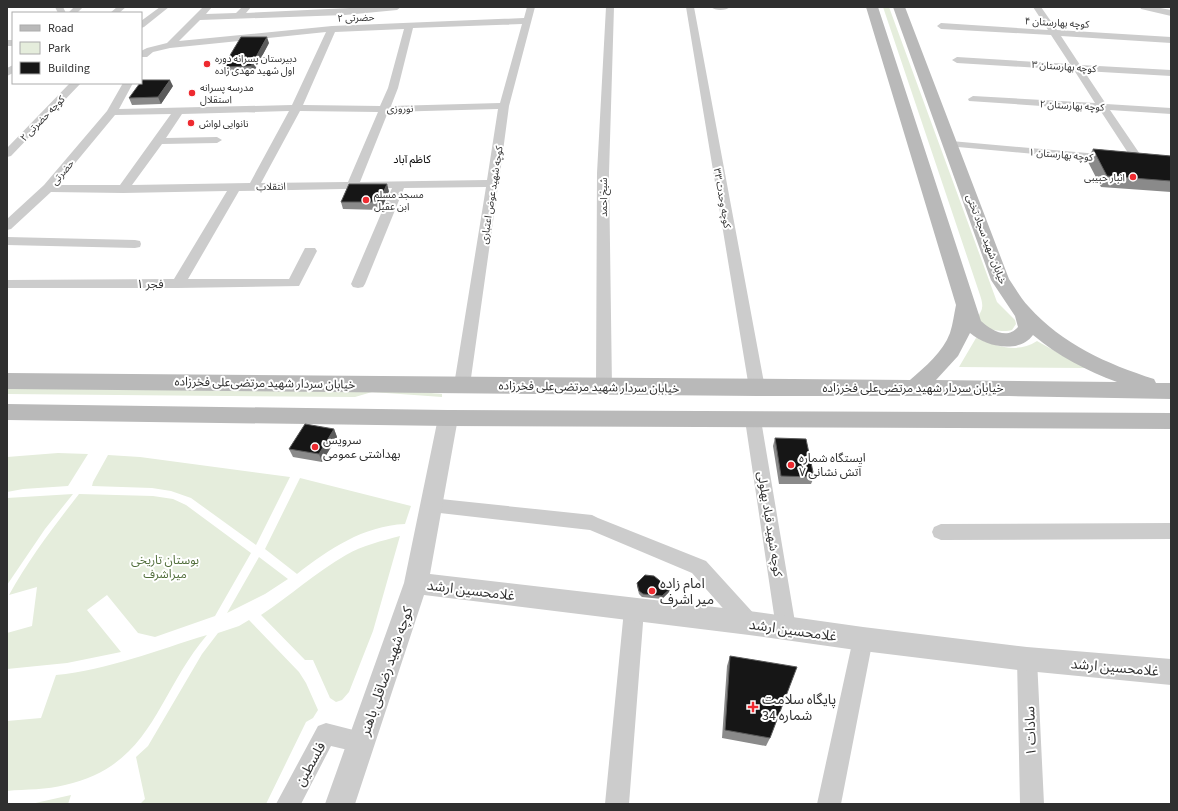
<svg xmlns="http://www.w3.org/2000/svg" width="1178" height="811" font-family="'Source Sans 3','Noto Sans Arabic',sans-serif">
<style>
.green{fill:#e5eddc}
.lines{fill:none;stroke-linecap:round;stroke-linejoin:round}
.minor{fill:#ccc;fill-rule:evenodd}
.tertiary{fill:#ccc;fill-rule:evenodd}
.secondary{fill:#b9b9b9;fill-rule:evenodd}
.wall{fill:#8a8a8a}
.shaded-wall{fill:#5c5c5c}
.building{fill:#161616;stroke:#5c5c5c}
.poi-dot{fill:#ee2a30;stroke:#fff;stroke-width:1.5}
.labels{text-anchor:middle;stroke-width:4;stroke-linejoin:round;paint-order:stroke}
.far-street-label{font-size:10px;fill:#2f2f2f;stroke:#fff}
.far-poi-label{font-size:10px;fill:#2f2f2f;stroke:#fff;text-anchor:start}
.far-neighbourhood-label{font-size:11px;fill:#000;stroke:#fff}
.street-label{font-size:12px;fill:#2f2f2f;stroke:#fff}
.poi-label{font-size:12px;fill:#2f2f2f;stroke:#fff;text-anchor:start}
.park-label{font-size:12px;fill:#506d3a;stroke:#fff}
.near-poi-label{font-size:14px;fill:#2f2f2f;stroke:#fff;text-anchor:start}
.near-street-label{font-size:14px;fill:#2f2f2f;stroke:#fff}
</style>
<rect width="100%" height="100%" fill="#fff"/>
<path class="green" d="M883,7H889L997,302L1015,320L1016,324L1012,330C1003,333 979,330 979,317C979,313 982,311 982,308C983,304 981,298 980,295Z
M976,338C996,346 1017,354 1037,341L1085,368L959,367Z
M7,387L409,391L442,394V397L372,392L355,397L7,394Z
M58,453L88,454L68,486L23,489L7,492V457Z
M108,455L140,457L290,477L256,545L191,498L171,491L152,488L92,486L93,482Z
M300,478L411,506L405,524C363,526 329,549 297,574L265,549Z
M73,494L45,529L7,585V498Z
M79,494L153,496L173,499L186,505L251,553L215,616L155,637L138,633L107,595L87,610L121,652L67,663L7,669V633L32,626L37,587L9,595C29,559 54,526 79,494Z
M400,536L373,631L349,692L342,700L336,702L330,698L313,660H305L261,615C290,596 316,572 346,555C363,545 382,541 400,536Z
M259,557L288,579L265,594L227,613Z
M249,620L299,672L306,683L318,710L313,718L306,722L266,804H140L145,799L136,757L148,746L202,654L218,633L239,626Z
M207,635C156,695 153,765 65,785C47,790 26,789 7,791V721L41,718L56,675C108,670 157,650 207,635Z
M71,795L68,804H31Z"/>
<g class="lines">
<path class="minor" d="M55,7H63L66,13H58Z
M74,7H83L77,13H68Z
M117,7H126L119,13H110Z
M160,7H169L144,27L141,28V21Z
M203,7H212L206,14L236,13L242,7H251L246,13L371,7H401L397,10L345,15L200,20L179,41L332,26L524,18L527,7H535L509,106L499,181L500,183L498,186L470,385L468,389L462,391L456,389L454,385L486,187L404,188L365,284L363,287L358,288L353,287L351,284L392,188L239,191L188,279H289L305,248H315L317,251L299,286L178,288H7V280L174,279L227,191L123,193L51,192L11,229L7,230V219L44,185L107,111L123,83H133L119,109L292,105L326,32L170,48L153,52L147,57H141V51L147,48L167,43ZM522,24L500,103L391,106L398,88L413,28ZM404,29L388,88L380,106L303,105L335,32ZM498,109L487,180L360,182L388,112ZM289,111L250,183L132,185L162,144L217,143L222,140L217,137L166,138L182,114ZM300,111L378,112L348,182L261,183ZM171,114L120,185H57L115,115Z
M606,7H614L609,173L612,387L610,391L604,393L598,391L596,387L597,173Z
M686,7H694L765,388L763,392L757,394L751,392L749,388Z
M711,7H730C726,11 715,11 711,7Z
M1033,7H1041L1057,30L1171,37V43L1061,36L1080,65L1171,70V76L1084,71L1106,104L1171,108V114L1110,110L1144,160L1142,162H1134L1100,110L969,101L968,99L973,96L1095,103L1074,70L957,63L952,60L957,57L1070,64L1051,35L941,29L937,26L941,23L1048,30Z
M1140,7H1155L1171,10V16L1141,9Z
M7,40H13V46H7Z
M13,65V73L7,76V68Z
M70,83H81L11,156L7,157V148Z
M951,141L1110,155L1114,156L1116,158L1114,160L1110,161L947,146L945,144L947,142Z
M7,237L135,240L140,241L141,244L140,247L135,248L7,245Z
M753,414L759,416L761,420L796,628L793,635L786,637L779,635L776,628L745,420L747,416Z
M431,498L592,515L598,518L706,561L756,616L759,623L756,630L749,632L742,630L692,573L590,530L431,512L425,510L422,505L425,500Z
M1171,523V539L941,540L934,537L932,532L934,527L941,524Z
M634,601L641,604L644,610L629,804H605L624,610L627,604Z
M863,629L870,632L873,639L841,804H817L853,639L856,632Z
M1027,649L1034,652L1037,659L1044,804H1020L1017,659L1020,652Z
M326,723L369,734L372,742L369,750L361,753L331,746L301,804H276L318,726Z"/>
<path class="tertiary" d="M448,410L455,413L458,418L430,574L749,611L863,627L1027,647L1171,659V685L1027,671L863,651L749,635L424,595L355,804H325L404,583L438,418L441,413Z"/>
<path class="secondary" d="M866,7H878L981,321C991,330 1007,340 1018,327L1015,316L991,280L893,7H905L1009,279C1016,289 1021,299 1029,307C1062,344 1107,364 1154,379L1156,383H1171V399L1009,396H757L7,389V373L910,380C925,367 943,352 950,333C953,324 954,314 956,305ZM970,333C986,347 1019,354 1033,335C1058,356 1087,371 1117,382L936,380L958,356Z
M7,404L448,410L1171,413V429L448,426L7,420Z"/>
</g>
<path class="wall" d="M269,43L253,73L225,74L223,67Z
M173,86L161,104L132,105L129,98Z
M1093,149L1171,156V192L1101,187L1087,160Z
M387,184L389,192L381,210L343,209L341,202Z
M334,429L337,437L322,462L293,457L289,449Z
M775,438L814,477L811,484H779L773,446Z
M637,583L669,592L662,599L642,597L639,594L637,586Z
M730,656L770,738L766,746L722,738L727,666Z"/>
<path class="shaded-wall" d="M267,37L269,43L253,73L251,66Z
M170,80L173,86L161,104L158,97Z
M387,184L389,192L381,210L379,202Z
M334,429L337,437L322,462L319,454Z
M670,589L669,592L662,599V596Z"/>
<path class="building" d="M241,37H267L251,66L223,67Z
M142,80H170L158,97L129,98L140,83H141Z
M1093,149L1171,156V181L1107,176Z
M349,184H387L379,202H341Z
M305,424L334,429L319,454L289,449Z
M775,438L806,439L814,477L781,476Z
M645,575L654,576L670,589L662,596L643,594L639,591L637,583Z
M730,656L797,667L770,738L725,730Z"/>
<g class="poi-dot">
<circle cx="207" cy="64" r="4"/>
<circle cx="192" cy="93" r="4"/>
<circle cx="191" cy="123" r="4"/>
<circle cx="1133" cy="177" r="4"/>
<circle cx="366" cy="200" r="4"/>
<circle cx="315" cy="447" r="4"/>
<circle cx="791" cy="465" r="4"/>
<circle cx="652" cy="591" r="4"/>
<path d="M751 701h4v4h4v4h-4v4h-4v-4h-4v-4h4z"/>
</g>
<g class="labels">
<g class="far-street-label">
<text transform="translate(356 17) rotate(-2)" y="4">حضرتی ۲</text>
<text transform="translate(1057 22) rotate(3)" y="4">کوچه بهارستان ۴</text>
<text transform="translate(1064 66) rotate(4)" y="4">کوچه بهارستان ۳</text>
<text transform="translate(1072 105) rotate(3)" y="4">کوچه بهارستان ۲</text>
<text transform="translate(400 108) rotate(-1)" y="4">نوروزی</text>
<text transform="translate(42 118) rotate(-46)" y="4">کوچه حضرتی ۲</text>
<text transform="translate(1061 154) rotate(5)" y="4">کوچه بهارستان ۱</text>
<text transform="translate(62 172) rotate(-50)" y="4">حضرتی</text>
<text transform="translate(271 186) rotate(-1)" y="4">انتقلاب</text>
<text transform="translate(491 195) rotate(-81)" y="4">کوچه شهید عوض اعتباری</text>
<text transform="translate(603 197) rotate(-90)" y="4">شیخ احمد</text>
<text transform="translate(723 198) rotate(80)" y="4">کوچه وحدت ۳۳</text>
<text transform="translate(987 239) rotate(69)" y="4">خیابان شهید سجاد تختی</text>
</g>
<g class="far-poi-label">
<text x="215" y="62">دبیرستان پسرانه دوره<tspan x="215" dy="12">اول شهید مهدی زاده</tspan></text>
<text x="200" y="91">مدرسه پسرانه<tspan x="200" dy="12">استقلال</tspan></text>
<text x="199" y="127">نانوایی لواش</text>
<text x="1125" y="181" text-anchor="end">انبار حبیبی</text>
<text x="374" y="198">مسجد مسلم<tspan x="374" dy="12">ابن عقیل</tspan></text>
</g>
<g class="far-neighbourhood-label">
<text x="412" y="163">کاظم آباد</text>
</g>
<g class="street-label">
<text x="150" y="288">فجر ۱</text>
<text transform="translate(265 383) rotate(1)" y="4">خیابان سردار شهید مرتضی‌علی فخرزاده</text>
<text transform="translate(589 387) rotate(1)" y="4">خیابان سردار شهید مرتضی‌علی فخرزاده</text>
<text x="913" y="392">خیابان سردار شهید مرتضی‌علی فخرزاده</text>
<text transform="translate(770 524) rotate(81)" y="4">کوچه شهید قباد بهلولی</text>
</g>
<g class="poi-label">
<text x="323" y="444">سرویس<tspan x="323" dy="14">بهداشتی عمومی</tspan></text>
<text x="799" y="462">ایستگاه شماره<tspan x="799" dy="14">۷ آتش نشانی</tspan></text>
</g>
<g class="park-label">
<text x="165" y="564">بوستان تاریخی<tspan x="165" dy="14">میراشرف</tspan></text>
</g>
<g class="near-poi-label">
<text x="660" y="588">امام زاده<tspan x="660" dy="16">میر اشرف</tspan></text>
<text x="762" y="704">پایگاه سلامت<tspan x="762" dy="16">شماره 34</tspan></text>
</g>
<g class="near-street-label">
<text transform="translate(471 590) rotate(7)" y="5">غلامحسین ارشد</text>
<text transform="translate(793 630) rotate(8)" y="5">غلامحسین ارشد</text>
<text transform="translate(1115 667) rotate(5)" y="5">غلامحسین ارشد</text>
<text transform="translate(386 671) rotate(-71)" y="5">کوچه شهید رضاقلی باهنر</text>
<text transform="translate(1030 731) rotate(-92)" y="5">سادات ۱</text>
<text transform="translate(310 764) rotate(-61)" y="5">فلسطین</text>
</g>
</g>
<rect width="1178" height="811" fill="none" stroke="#2f2f2f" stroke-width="16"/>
<rect x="12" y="12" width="130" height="72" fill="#ffffff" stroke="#acacac"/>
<rect x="20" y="25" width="20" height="6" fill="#b9b9b9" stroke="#acacac"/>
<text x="48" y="32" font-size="12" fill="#2f2f2f">Road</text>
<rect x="20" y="42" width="20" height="12" fill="#e5eddc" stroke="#acacac"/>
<text x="48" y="52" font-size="12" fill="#2f2f2f">Park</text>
<rect x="20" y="62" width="20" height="12" fill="#161616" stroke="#acacac"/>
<text x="48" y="72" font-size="12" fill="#2f2f2f">Building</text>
</svg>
